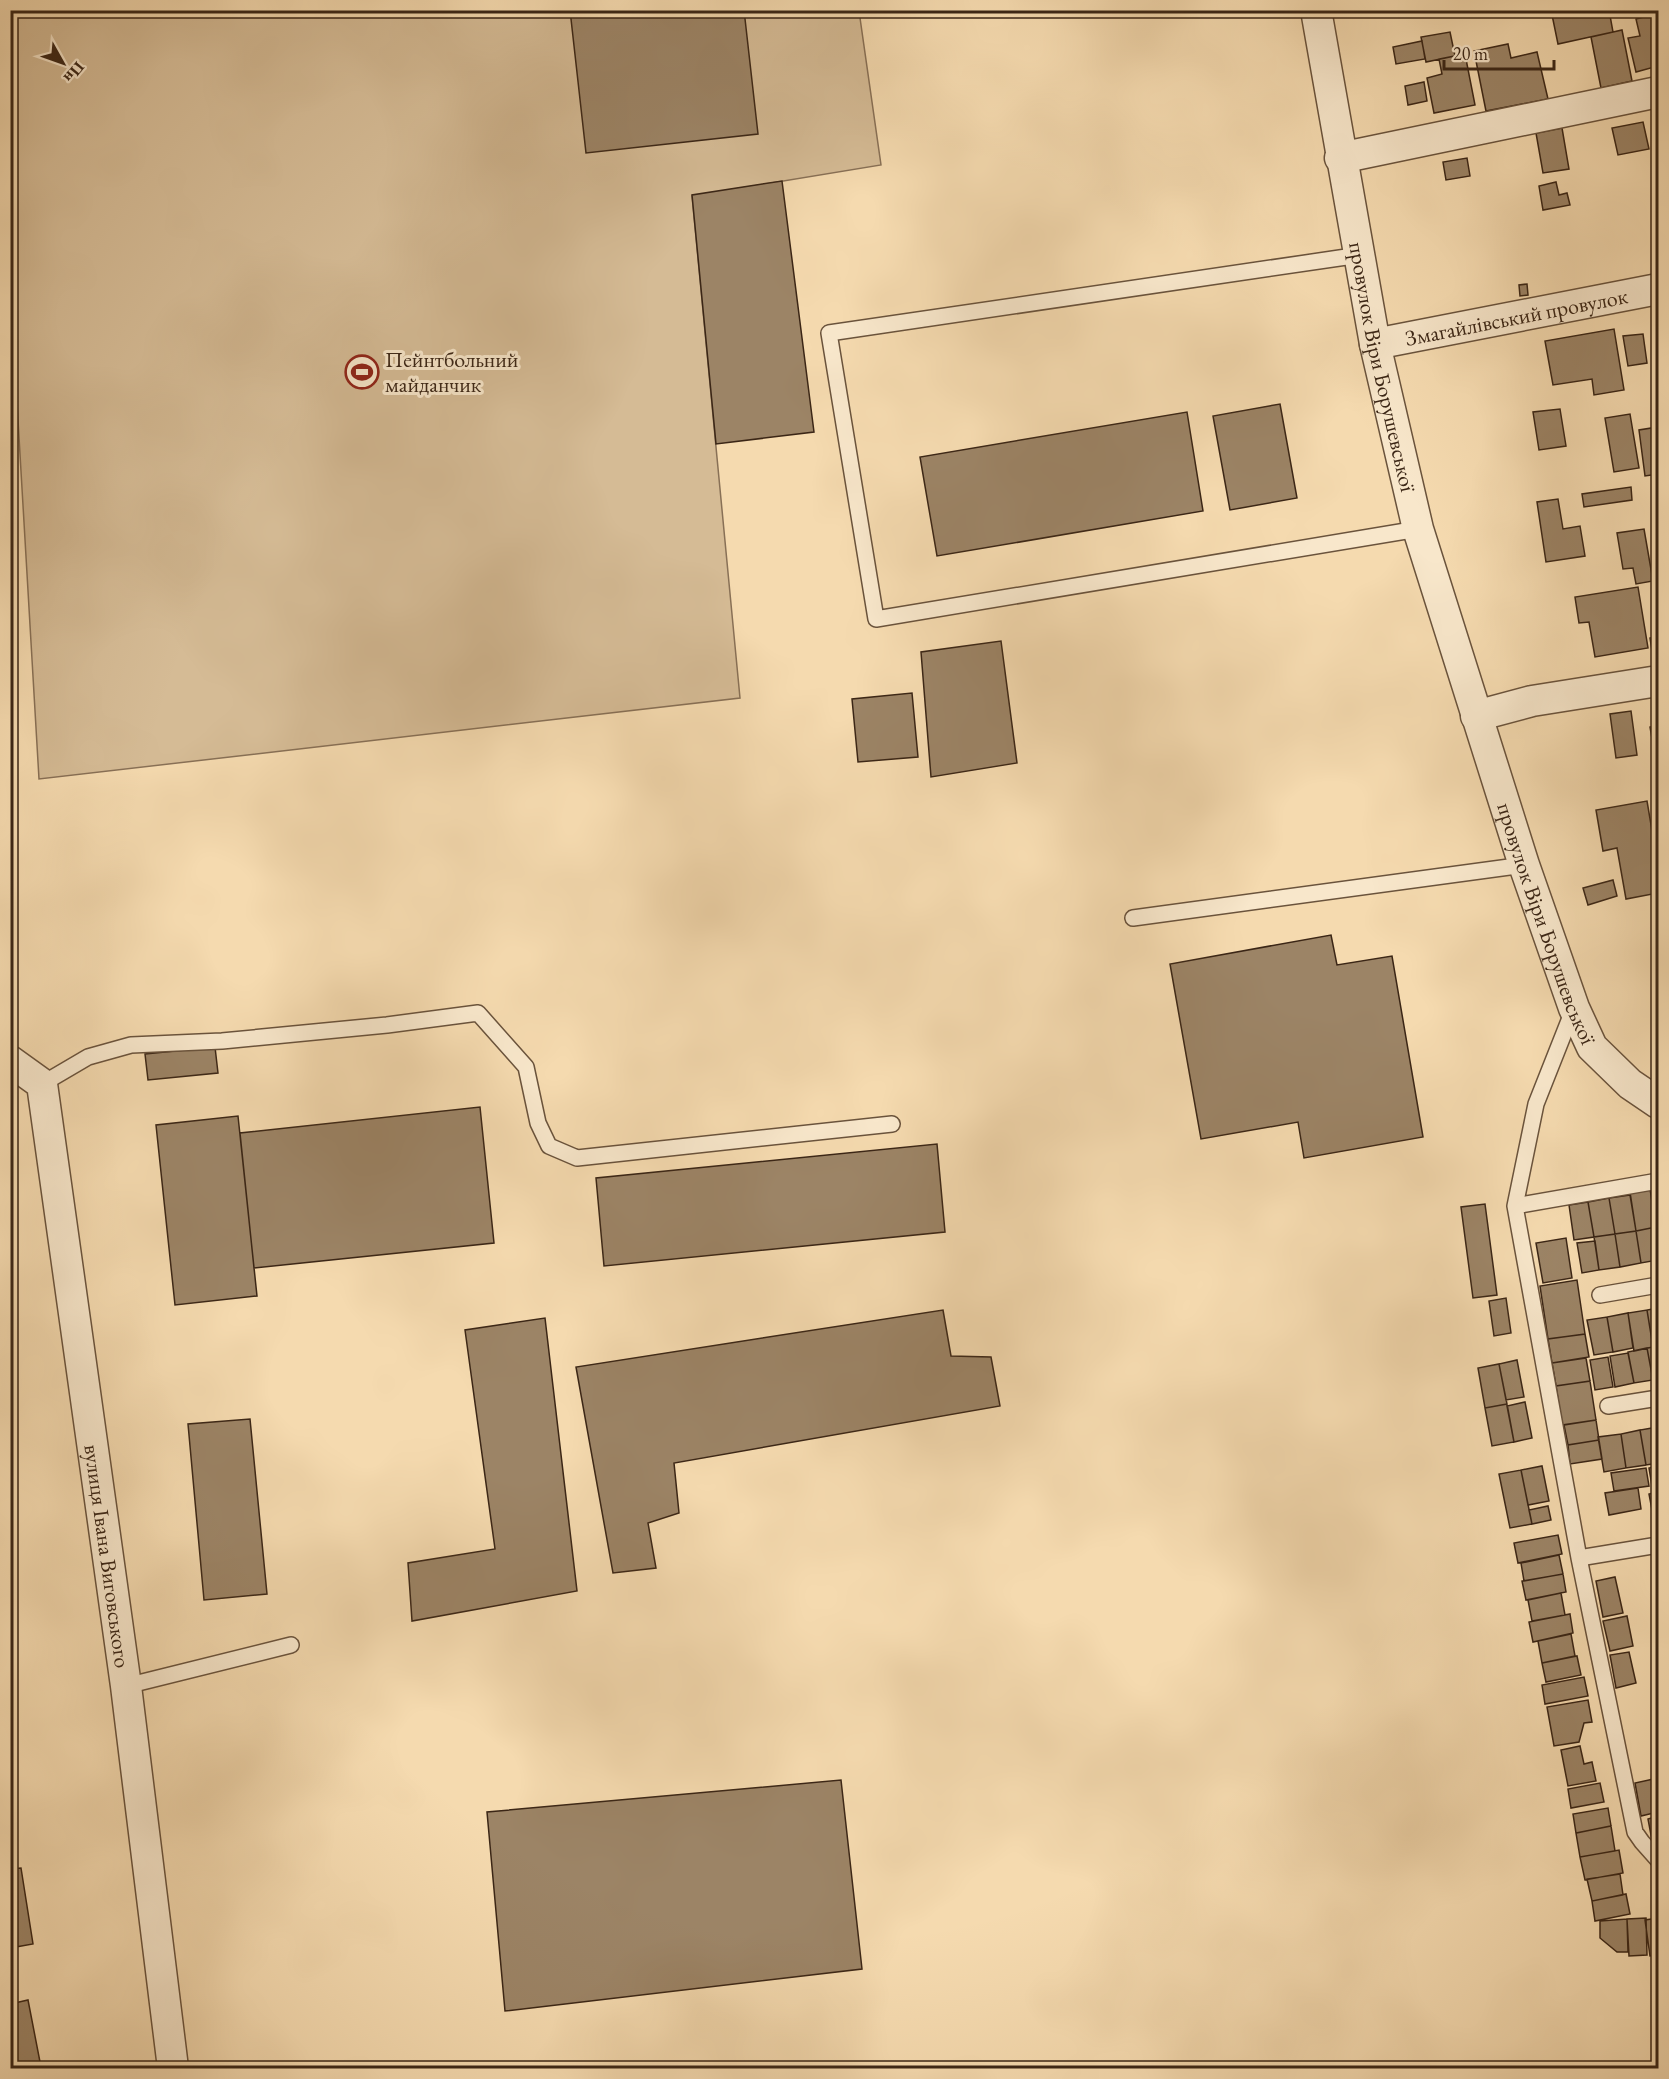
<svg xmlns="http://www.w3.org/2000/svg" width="1669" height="2079" font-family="'EB Garamond',serif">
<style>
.green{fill:#d5bb95;stroke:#887056;stroke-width:1.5}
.building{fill:#9c8466;stroke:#3b2616;stroke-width:1.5}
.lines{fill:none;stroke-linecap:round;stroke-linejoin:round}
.lane-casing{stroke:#6a533c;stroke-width:18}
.street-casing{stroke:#6a533c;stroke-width:33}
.lane{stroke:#f8e7cb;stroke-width:15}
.street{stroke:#f8e7cb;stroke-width:30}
.labels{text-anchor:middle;stroke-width:6;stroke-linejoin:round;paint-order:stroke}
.street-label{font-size:22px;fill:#3b2616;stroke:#f8e7cb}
.poi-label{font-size:22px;fill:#3b2616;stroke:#f8e7cb;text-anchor:start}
</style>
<rect width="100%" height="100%" fill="#f5daaf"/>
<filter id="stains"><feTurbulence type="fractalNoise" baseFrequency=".00333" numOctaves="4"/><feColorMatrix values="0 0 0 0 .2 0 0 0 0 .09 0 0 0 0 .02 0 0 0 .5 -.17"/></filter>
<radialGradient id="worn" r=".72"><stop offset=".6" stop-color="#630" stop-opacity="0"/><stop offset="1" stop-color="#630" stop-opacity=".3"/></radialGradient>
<path class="green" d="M10,11H859L881,165L692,196L740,698L39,779L11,300Z"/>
<path class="building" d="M570,10H744L758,134L586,153Z
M1551,10H1609L1613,32L1558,44Z
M1658,13V66L1636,72L1628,38L1640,36L1636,19Z
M1622,30L1632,81L1601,88L1591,37Z
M1450,32L1455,56L1426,62L1421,37Z
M1422,41L1425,59L1396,64L1393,47Z
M1508,44L1511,58L1537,52L1548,99L1486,111L1474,51Z
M1465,54L1475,105L1434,113L1427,78L1442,74L1439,59Z
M1424,82L1427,101L1408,105L1405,86Z
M1643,122L1649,149L1618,155L1612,128Z
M1562,128L1569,169L1543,173L1536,133Z
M1467,158L1470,176L1446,180L1443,162Z
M782,181L814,432L716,444L692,195Z
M1556,182L1559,195L1567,193L1570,205L1543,210L1539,186Z
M1527,284L1528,295L1520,296L1519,285Z
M1658,322V366L1652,323Z
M1614,329L1624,390L1594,395L1592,379L1553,385L1545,341Z
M1643,334L1647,363L1628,366L1623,336Z
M1280,404L1297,498L1230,510L1213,416Z
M1560,409L1566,446L1539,450L1533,412Z
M1187,412L1203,511L937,556L920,457Z
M1630,414L1639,468L1614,472L1605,418Z
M1658,427V474L1645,476L1639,430Z
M1631,487L1632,500L1584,507L1582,494Z
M1558,499L1563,529L1580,526L1585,556L1546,562L1537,502Z
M1644,529L1653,581L1636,584L1633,568L1623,569L1617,533Z
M1638,587L1648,648L1595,657L1589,622L1579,623L1575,597Z
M1658,636V663H1654L1650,638Z
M1001,641L1017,763L931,777L921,652Z
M912,693L918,757L858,762L852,699Z
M1631,711L1637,755L1616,758L1610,714Z
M1658,725V773L1650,727Z
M1647,801L1658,866V893L1626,899L1617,848L1603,851L1596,810Z
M1613,880L1617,896L1588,905L1583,888Z
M1331,935L1337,965L1392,956L1423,1137L1304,1158L1298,1122L1201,1139L1170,964Z
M215,1047L218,1073L148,1080L145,1054Z
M480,1107L494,1243L254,1268L240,1133Z
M238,1116L257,1296L175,1305L156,1125Z
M937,1144L945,1232L604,1266L596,1178Z
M1658,1188V1227H1656L1650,1189Z
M1650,1189L1656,1227L1636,1231L1630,1192Z
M1630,1195L1636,1231L1615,1234L1609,1198Z
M1609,1198L1615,1234L1594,1237L1588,1202Z
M1588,1202L1594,1237L1574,1240L1569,1205Z
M1485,1204L1497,1295L1473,1298L1461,1207Z
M1656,1227L1658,1260L1641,1263L1636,1231Z
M1636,1231L1641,1263L1620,1267L1615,1234Z
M1615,1234L1620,1267L1599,1270L1594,1237Z
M1566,1238L1572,1278L1543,1283L1536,1243Z
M1595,1241L1599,1270L1582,1273L1577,1243Z
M1577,1280L1585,1334L1548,1339L1540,1286Z
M1506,1298L1511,1333L1494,1336L1489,1301Z
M1658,1308V1347H1653L1647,1310Z
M943,1310L951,1356L991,1357L1000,1406L674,1463L679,1513L648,1523L656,1568L613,1573L576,1367Z
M1647,1310L1653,1347L1634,1351L1628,1313Z
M1628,1313L1633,1348L1613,1352L1607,1317Z
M1607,1317L1613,1352L1594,1355L1587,1320Z
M545,1318L577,1591L412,1621L408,1563L495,1549L465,1330Z
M1585,1334L1589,1357L1552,1363L1548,1339Z
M1653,1347H1658V1379L1653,1380L1647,1348Z
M1647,1348L1653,1380L1634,1383L1628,1352Z
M1628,1353L1634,1383L1615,1387L1610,1356Z
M1608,1357L1613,1387L1595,1390L1590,1360Z
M1586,1358L1590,1381L1556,1386L1552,1363Z
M1517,1360L1524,1397L1506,1400L1499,1364Z
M1499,1364L1507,1404L1485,1408L1478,1368Z
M1590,1381L1596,1420L1562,1425L1556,1386Z
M1525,1402L1532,1438L1514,1442L1507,1406Z
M1507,1404L1514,1442L1492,1446L1485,1408Z
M250,1419L267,1594L204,1600L188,1424Z
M1596,1420L1599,1440L1568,1445L1564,1425Z
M1658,1427V1463L1646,1465L1640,1430Z
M1640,1430L1646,1465L1626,1468L1621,1434Z
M1621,1434L1626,1468L1604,1472L1598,1437Z
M1599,1440L1602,1459L1570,1464L1568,1445Z
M1542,1466L1549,1501L1528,1505L1521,1470Z
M1658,1466V1485L1652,1486L1649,1468Z
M1646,1468L1649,1486L1614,1491L1611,1473Z
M1521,1470L1532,1524L1510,1528L1499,1474Z
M1638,1488L1641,1509L1609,1515L1605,1493Z
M1658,1492V1509L1652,1510L1649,1494Z
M1548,1506L1551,1520L1532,1524L1529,1510Z
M1558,1535L1562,1554L1518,1563L1514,1543Z
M1559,1555L1563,1574L1524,1581L1521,1563Z
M1563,1574L1566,1592L1526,1600L1522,1581Z
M1615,1577L1623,1613L1603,1617L1596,1581Z
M1561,1593L1565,1615L1532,1621L1528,1600Z
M1570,1614L1573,1633L1533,1642L1529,1622Z
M1627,1616L1633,1646L1610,1651L1603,1621Z
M1571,1634L1575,1656L1542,1663L1538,1641Z
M1629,1652L1636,1683L1616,1688L1610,1655Z
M1577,1656L1581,1675L1546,1682L1542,1663Z
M1584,1677L1588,1696L1545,1704L1542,1685Z
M1588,1700L1592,1722L1584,1723L1579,1742L1554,1746L1547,1707Z
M1580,1746L1584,1764L1592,1762L1596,1781L1568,1786L1561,1750Z
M1658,1778V1812L1641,1816L1635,1783Z
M841,1780L862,1969L505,2011L487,1812Z
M1600,1783L1604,1802L1571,1808L1568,1789Z
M1608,1808L1611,1826L1576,1833L1573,1814Z
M1658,1816V1850L1654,1851L1648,1819Z
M1611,1826L1615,1851L1580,1857L1576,1833Z
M1619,1850L1623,1873L1585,1880L1580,1857Z
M21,1868L33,1944L10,1948V1869Z
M1620,1874L1623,1895L1592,1901L1587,1879Z
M1626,1894L1630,1914L1595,1921L1592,1901Z
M1646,1918L1647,1955L1629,1956L1627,1919Z
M1658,1918V1955L1650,1956L1645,1920Z
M1627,1919L1628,1952H1617L1600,1938V1921Z
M28,2000L41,2067L10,2068V2004Z"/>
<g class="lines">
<g class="lane-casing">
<path id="lane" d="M1360,255L829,333L876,619L1418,529
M1133,918L1524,865
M1574,1008L1536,1104L1515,1206L1579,1558L1658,1545
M42,1084L88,1057L131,1045L222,1041L387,1025L478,1013L526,1067L538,1123L549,1146L577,1158L892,1124
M1515,1206L1658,1181
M1600,1295L1658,1285
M1608,1406L1658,1398
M1579,1558L1635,1832L1642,1842L1658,1860
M126,1686L291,1645"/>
</g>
<g class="street-casing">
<g id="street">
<path id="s1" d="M1316,10L1375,344L1418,529L1524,865L1574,1008L1592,1047L1630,1084L1658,1103"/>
<path d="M1340,158L1658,92"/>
<path id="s2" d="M1375,344L1658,289"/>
<path d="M1476,716L1532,701L1658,681"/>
<path id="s3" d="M10,1061L42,1084L126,1686L173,2068"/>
</g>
</g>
<use href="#lane" class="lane"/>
<use href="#street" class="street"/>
</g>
<defs>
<g id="stadium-ring" transform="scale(1.725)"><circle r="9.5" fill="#f8e7cb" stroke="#8f2418" stroke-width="1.5"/><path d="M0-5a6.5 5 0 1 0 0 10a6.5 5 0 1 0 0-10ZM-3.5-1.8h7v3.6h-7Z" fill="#8f2418"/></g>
</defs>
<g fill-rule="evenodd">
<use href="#stadium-ring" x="362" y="372"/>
</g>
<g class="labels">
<g class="street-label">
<text dy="8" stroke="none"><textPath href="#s2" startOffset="144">Змагайлівський провулок</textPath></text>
<text dy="8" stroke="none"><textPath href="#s1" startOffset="363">провулок Віри Борушевської</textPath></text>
<text dy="8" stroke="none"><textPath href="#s1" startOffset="944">провулок Віри Борушевської</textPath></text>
<text dy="8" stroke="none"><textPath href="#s3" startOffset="516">вулиця Івана Виговського</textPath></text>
</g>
<g class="poi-label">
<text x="385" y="367">Пейнтбольний<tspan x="385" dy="25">майданчик</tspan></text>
</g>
</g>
<rect width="1669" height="2079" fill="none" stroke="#f5daaf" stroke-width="36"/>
<rect x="12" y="12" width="1645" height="2055" fill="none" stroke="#3b2616" stroke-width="3"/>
<rect x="18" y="18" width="1633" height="2043" fill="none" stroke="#3b2616" stroke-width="1.5"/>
<g transform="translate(63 63) rotate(130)" stroke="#f8e7cb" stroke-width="4.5" paint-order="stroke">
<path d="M0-4.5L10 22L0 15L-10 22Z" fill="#3b2616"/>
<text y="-9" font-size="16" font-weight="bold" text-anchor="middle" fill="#3b2616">Пн</text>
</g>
<path d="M1444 60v9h110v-9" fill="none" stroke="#3b2616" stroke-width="3"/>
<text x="1453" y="60" font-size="18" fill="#3b2616" stroke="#f8e7cb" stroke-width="4.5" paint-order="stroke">20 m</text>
<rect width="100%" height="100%" filter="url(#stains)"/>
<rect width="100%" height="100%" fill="url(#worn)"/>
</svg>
